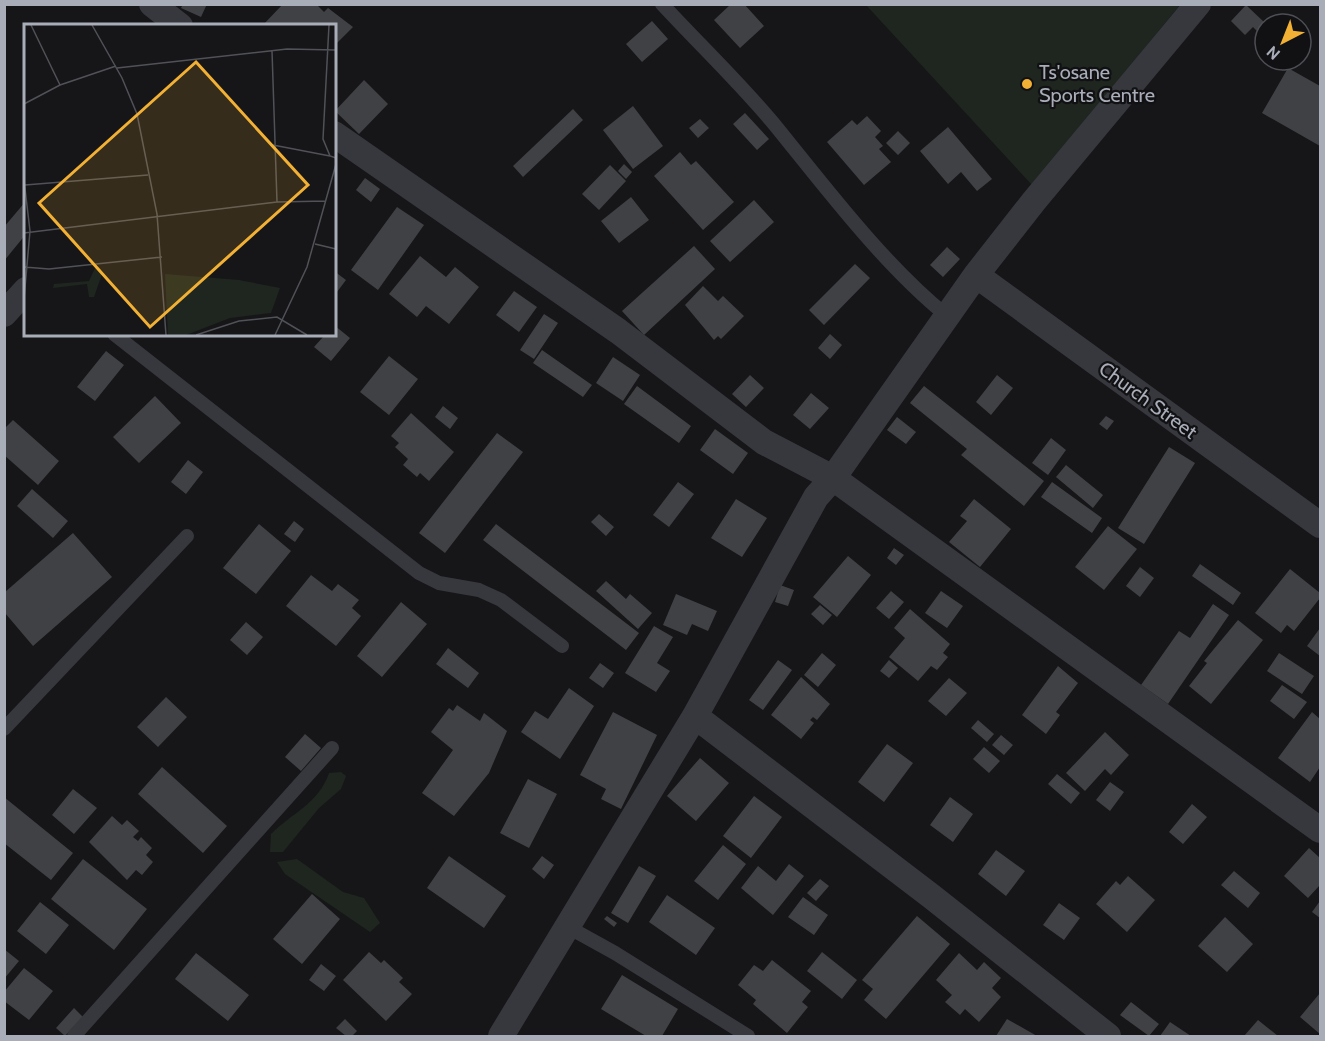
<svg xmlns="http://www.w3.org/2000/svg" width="1325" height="1041" font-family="Cabin,sans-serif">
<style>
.green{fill:#1e261f}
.building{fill:#404145}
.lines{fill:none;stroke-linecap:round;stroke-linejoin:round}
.service{stroke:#37383d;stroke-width:14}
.minor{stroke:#37383d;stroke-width:26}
.poi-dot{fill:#f2b134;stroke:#111113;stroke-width:2}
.labels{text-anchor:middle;stroke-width:4.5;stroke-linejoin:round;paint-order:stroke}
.poi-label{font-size:20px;fill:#a8adb8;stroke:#111113;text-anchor:start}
.street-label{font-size:20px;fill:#a8adb8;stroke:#111113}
.inset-road{fill:none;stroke:#505258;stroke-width:1.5}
.view{fill:#f2b134;fill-opacity:0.15;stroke:#f2b134;stroke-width:3}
.inset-edge{fill:none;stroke:#a8adb8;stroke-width:3}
</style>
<rect width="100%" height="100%" fill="#161618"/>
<path class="green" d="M866,5H1180L1032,185Z
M341,772L346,776L341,789L319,808L283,852H270L271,834C292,813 319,803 329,773Z
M297,859L343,892L364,898L380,923L370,932L285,874L277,862Z"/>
<path class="building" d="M183,4H207L201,17L181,8Z
M283,4H316L324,12L328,8L353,27L334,46V26H262Z
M731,4H744L764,26L740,48L714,20Z
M1246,5L1265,23L1264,38L1253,27L1245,35L1231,21Z
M652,21L668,39L642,62L626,44Z
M1288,68L1320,86V146L1262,113Z
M364,80L388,104L359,134L335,111Z
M633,106L663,146L633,169L603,130Z
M573,109L583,120L523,177L513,166Z
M745,113L769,139L757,150L733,124Z
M867,116L881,131L875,137L883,146L879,149L891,162L864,185L827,142L852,120L857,125Z
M700,119L709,128L698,138L689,128Z
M948,127L992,179L977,191L961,172L948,184L920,151Z
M898,131L910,143L898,155L886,143Z
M680,152L691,165L696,161L734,202L703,230L654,176Z
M624,164L632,172L626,179L618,171Z
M610,165L626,181L599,210L582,194Z
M365,178L380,189L371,202L356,190Z
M631,197L649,220L619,243L601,221Z
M754,200L774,222L730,262L710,241Z
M26,201V234L4,261V227Z
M397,207L424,225L378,290L351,270Z
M694,246L715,269L644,335L622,311Z
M947,247L960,259L943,277L930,265Z
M420,256L446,277L455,267L479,287L449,324L426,306L417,317L389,294Z
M855,264L870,278L824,325L809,310Z
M334,271L346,280L334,296Z
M703,286L718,301L723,296L744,316L721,339L718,336L714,340L685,305Z
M514,291L537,307L519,332L496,315Z
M544,314L558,323L534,359L520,350Z
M334,325L350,338L331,361L314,347L323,337L320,334H334Z
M830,334L842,345L830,359L818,348Z
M542,350L592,385L583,397L533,363Z
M106,351L124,365L95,401L77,387Z
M389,356L418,379L389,415L360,392Z
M613,357L640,375L623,401L596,383Z
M750,375L764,388L746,407L732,394Z
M997,375L1013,388L991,415L976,402Z
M637,386L691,426L679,443L624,404Z
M924,386L1044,481L1024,506L961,455L967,449L910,403Z
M811,393L829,408L810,429L793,415Z
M155,396L181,423L139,463L113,437Z
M443,406L458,418L450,429L435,417Z
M411,413L454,452L429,481L420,473L417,477L403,465L408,459L395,447L399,443L391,436Z
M1106,416L1114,421L1107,430L1099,424Z
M897,417L916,432L906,444L887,430Z
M13,420L59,461L38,485L4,455V425L6,427Z
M715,429L748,453L733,474L700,450Z
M497,433L523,452L445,553L419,533Z
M1051,438L1066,450L1048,475L1032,463Z
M1169,447L1195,463L1144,544L1118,528Z
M188,460L203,472L186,494L171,482Z
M1066,465L1103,495L1093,508L1056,477Z
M678,482L694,494L669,527L653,515Z
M1052,482L1102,518L1092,533L1041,497Z
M32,489L68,521L53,538L17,506Z
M736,499L767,518L742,557L711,538Z
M974,499L1011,529L980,567L949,542L967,521L960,516Z
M599,514L614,527L606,536L591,522Z
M294,521L304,529L295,542L284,534Z
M259,524L291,551L256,594L223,568Z
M496,524L639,633L626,650L483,540Z
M1108,526L1137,549L1104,590L1075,567Z
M73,533L112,577L33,646L5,613V592Z
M894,548L904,555L896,565L887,558Z
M848,556L871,575L837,617L813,597Z
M1200,564L1241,593L1233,605L1192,576Z
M1140,567L1154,578L1140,597L1126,586Z
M1290,569L1320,593V598L1294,631L1287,625L1281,633L1255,613Z
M311,575L332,591L338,584L359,600L352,608L361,616L336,646L286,606Z
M606,581L626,599L630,594L652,613L638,629L596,591Z
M780,585L794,590L788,606L775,602Z
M891,591L904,602L889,619L876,608Z
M941,591L963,606L947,628L925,613Z
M676,594L717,611L708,631L692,624L687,635L663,625Z
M401,602L427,624L382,677L357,656Z
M1213,604L1229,615L1168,704L1141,685L1179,631L1190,638Z
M820,605L832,615L823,625L811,614Z
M910,609L950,644L943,653L948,657L937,670L931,666L918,681L889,657L905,638L894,628Z
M1238,620L1263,640L1211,704L1189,686L1207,663L1204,661Z
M246,622L263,637L247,655L230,640Z
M654,626L673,637L657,663L670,671L656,692L625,673Z
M1320,628V656L1307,646Z
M448,648L479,673L468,688L436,664Z
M822,653L836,665L818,687L804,675Z
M1279,653L1314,676L1302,694L1267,671Z
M778,660L792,670L763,710L749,700Z
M889,660L898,668L889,678L880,671Z
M600,663L614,673L603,688L589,678Z
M1058,666L1078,683L1056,712L1060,715L1046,734L1022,715Z
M801,677L830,704L817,720L813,717L810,720L814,723L801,739L771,715Z
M949,678L967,693L946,716L928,701Z
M1282,685L1307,702L1294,719L1270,701Z
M569,688L594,706L560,759L521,732L535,711L548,719Z
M166,697L187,717L158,747L137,727Z
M457,705L480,721L484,713L507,731L489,773L454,816L422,793L453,750L431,732L449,708L453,711Z
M613,712L657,735L621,809L601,799L606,789L580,775Z
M1312,712L1320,719V767L1310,782L1278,758Z
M978,720L994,734L987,742L971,728Z
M1105,732L1129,755L1111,775L1105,769L1085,791L1066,773Z
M305,734L321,748L301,771L285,757Z
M1001,735L1013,745L1004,755L992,745Z
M887,744L913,763L884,802L858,782Z
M984,747L1000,761L989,773L973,759Z
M700,758L729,783L696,821L667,796Z
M162,767L227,826L203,853L138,794Z
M1057,774L1080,793L1071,804L1048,784Z
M528,779L557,794L529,848L500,833Z
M1110,782L1124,792L1110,811L1096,800Z
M73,789L97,808L74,834L52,815Z
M754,796L782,817L751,858L723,836Z
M4,797L73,853L51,880L4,843Z
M950,797L973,814L953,842L930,825Z
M1192,804L1207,817L1183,844L1169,832Z
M112,816L122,825L127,820L139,831L133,837L138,841L141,837L152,848L146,855L153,862L142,875L136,870L127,880L89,842Z
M723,845L746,864L718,900L694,881Z
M1309,848L1320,858V885L1308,898L1284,876Z
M996,850L1025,871L1006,896L978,874Z
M449,856L506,896L484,928L427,888Z
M542,856L554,865L544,879L532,869Z
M83,859L147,909L114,950L51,899Z
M789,864L804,876L773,915L741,888L758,866L776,881Z
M639,866L656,876L628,923L611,913Z
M1234,871L1260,893L1248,908L1221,885Z
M1128,876L1155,900L1127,932L1096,904L1116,881L1120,885Z
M820,879L829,886L816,901L807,893Z
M312,894L340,919L302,964L273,939Z
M667,895L715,928L696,955L649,922Z
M803,897L828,915L814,935L788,917Z
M1320,901V918L1312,912Z
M40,902L69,925L46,954L17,931Z
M1059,903L1080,918L1064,940L1043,925Z
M607,916L617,923L614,927L604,919Z
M917,916L950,944L886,1019L864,1000L873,989L862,980Z
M1225,917L1253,944L1227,972L1198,946Z
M4,949L19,961L4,979Z
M369,952L381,963L384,960L403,978L399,982L412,994L386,1021L343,980Z
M822,952L857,980L842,999L807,971Z
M196,953L249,995L228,1021L175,979Z
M959,953L977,970L984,962L1001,978L992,988L1001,997L979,1022L965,1009L960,1015L945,1002L952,995L936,980Z
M772,960L811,991L802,1002L808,1007L787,1033L753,1004L756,1000L738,985L754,965L763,971Z
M321,964L336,976L324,991L309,980Z
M24,968L53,991L29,1020L4,1001V992Z
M622,975L678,1009L662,1036H646L601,1009Z
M1320,993V1034L1300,1017Z
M1131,1002L1159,1024L1149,1036L1120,1015Z
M74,1008L83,1017L65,1036L56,1028Z
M345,1019L357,1031L352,1036H346L336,1028Z
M1007,1019L1037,1036H996Z
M1258,1020L1278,1036H1244Z
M1170,1022L1191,1036H1160Z"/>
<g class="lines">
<path class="service" d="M662,4C699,44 739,82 774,124C826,188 883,264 947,316
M114,334L419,573L439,583L479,590L501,600L562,646
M4,729L187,536
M568,927L615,953L748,1036
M74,1036L332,748"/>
<path class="minor" d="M152,4L180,26
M334,134L618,331L764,442L833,478L1320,830
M976,275L1320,525
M4,314L26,290
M695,716L931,896L1108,1036
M501,1036L695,716L816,497L833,478L976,275L1034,201L1198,4"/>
</g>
<circle class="poi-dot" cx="1027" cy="84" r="6"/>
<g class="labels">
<g class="poi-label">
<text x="1039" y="79">Ts'osane<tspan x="1039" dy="23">Sports Centre</tspan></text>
</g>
<g class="street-label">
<text transform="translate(1148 400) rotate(36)" y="7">Church Street</text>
</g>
</g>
<g transform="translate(24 24)">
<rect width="312" height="312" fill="#161618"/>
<path d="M71,244L77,245V253L70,273H65L63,260L29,264L30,260L65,257ZM141,250L215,256L256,264L247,289L206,294L162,311H144Z" fill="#1e261f"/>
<path class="inset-road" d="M7,1L36,61M68,1L98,54L113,90L133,190L142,311M305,1L299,115L306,132L312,134M248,27L253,178M93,44L263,25L312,26M0,80L36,61L92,42M249,121L306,132M0,156L6,207L0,275M1,161L124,151M0,209L253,178L302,177M291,220L312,225M0,243L25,245L138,233M172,311L215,297L253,293L283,311M251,311L283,243L312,140"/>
<path class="view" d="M172,38L284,161L126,303L15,179Z"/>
<rect width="312" height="312" class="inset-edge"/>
</g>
<rect width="1325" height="1041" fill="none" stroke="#a8adb8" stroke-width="12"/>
<g transform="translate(1283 42) rotate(222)"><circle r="28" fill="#111113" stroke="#4d4f55" stroke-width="1.5"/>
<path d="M0-4.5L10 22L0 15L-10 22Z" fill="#f2b134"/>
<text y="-9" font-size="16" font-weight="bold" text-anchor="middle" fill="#a8adb8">N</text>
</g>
</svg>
